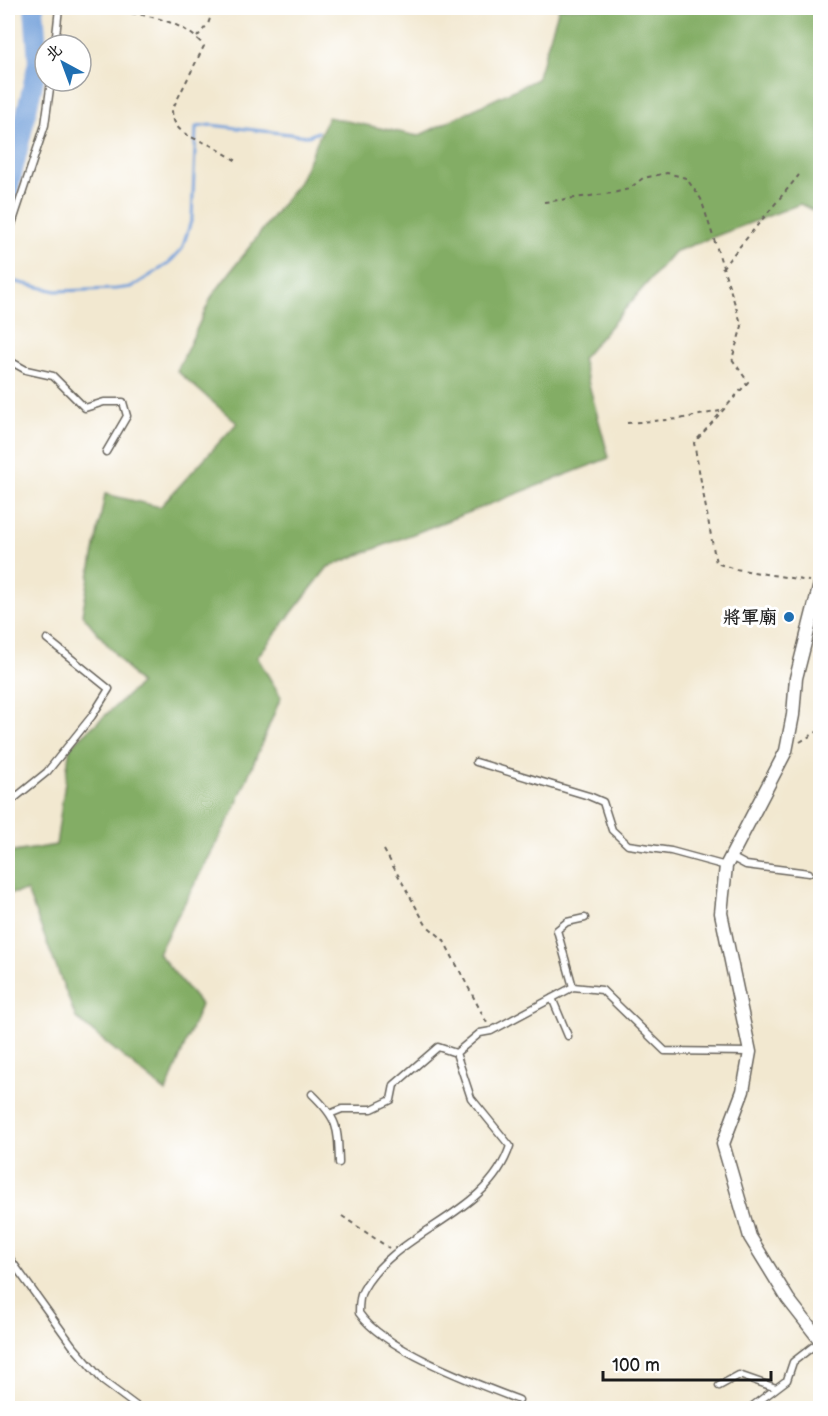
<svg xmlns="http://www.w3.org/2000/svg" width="828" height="1416" font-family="'Balsamiq Sans','LXGW WenKai TC',sans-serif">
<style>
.forest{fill:#83ad65;stroke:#506440;stroke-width:1.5}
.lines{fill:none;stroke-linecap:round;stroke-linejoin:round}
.stream{stroke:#709ed9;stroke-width:3}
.river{stroke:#709ed9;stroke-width:20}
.service-casing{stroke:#67635b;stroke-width:9}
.minor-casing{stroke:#67635b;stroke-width:15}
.path{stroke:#67635b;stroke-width:2;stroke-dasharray:4.5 4.5;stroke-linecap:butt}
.service{stroke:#fff;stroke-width:6}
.minor{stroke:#fff;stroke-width:12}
.poi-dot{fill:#1f6fb2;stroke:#fff;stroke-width:2}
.labels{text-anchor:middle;stroke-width:6;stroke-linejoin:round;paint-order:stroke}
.poi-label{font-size:18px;font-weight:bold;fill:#1c1c1c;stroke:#fff;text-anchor:end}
</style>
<rect width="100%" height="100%" fill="#fff"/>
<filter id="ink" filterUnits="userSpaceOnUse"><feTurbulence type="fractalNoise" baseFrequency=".0167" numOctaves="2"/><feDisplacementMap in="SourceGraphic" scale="12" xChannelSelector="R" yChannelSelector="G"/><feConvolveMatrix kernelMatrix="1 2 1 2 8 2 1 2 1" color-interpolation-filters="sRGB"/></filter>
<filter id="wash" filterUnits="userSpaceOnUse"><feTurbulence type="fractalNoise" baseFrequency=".008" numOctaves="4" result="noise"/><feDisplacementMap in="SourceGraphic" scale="24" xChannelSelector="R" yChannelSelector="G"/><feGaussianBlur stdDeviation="1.35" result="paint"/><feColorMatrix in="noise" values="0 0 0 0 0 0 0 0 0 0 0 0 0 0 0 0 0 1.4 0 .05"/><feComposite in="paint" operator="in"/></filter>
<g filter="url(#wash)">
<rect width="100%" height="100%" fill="#f2e8d0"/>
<path class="forest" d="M559,8H820V214L800,204L674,252L582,359L609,458L328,567L257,657L281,697L234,810L158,953L201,1005L166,1092L76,1018L27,891L8,894V853L56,845L70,747L140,684L82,614L105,494L160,507L237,423L177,371L212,296L299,182L328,117L418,136L537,79Z"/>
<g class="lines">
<path class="stream" d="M8,280L56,291L116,289L132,287L168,264L182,249L192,218L196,127L211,125L308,136L318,132"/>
<path class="river" d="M8,192L38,62L34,8"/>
</g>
</g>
<g filter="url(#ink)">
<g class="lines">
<g class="service-casing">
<path id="service" d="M55,45L59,8
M8,236L45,125L51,81
M8,360L26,370L53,376L85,408L104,402H123L127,416L106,452
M476,762L589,796L603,802L612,830L628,845L671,851L726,866
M8,790L11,801L8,806
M11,801L47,772L92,716L109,689L47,639
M731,857L746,865L809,873
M573,987L557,930L567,922L585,918
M552,998L568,1036
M312,1094C338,1119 338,1127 339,1163
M332,1113L342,1109H372L391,1100L394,1085L438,1047L456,1053
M8,1256L72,1345L104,1382L139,1408
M719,1386L739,1375L776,1388
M519,1400C477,1384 384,1350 359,1313C359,1306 359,1296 363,1290C397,1229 487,1217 510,1146L471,1098L456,1053L480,1033L491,1031L573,987L602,990L665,1051L749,1052
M750,1408L787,1380L793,1362L820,1341"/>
</g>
<g class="minor-casing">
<path id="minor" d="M820,584L796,678L793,715L786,751L726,866L721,913L750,1052L743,1091L723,1144L750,1237L788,1299L820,1340"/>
</g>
<path class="path" d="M87,8C126,13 177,13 204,46L172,110C173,135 194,137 212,146C220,150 228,156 237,161
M197,37L208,24L212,13L230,8
M544,202L613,193L629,189L643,178L667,173L686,178L701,199L742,326L732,359L748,382L694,443L716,563L735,569L809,581
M722,268L799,175
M627,423L679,419L720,411
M800,742L820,730
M384,850L426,925L443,939L487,1023
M342,1216L389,1248"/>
<use href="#service" class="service"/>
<use href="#minor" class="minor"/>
</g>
</g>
<circle class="poi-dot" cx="789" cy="617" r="6"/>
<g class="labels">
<g class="poi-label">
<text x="777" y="623">將軍廟</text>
</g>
</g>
<rect width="828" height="1416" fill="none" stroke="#fff" stroke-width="30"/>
<g transform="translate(63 63) rotate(319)"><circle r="28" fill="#ffffff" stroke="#a4a4a4" stroke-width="1.5"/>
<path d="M0-4.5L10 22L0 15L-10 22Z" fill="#1f6fb2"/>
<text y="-9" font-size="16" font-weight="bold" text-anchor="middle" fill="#1c1c1c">北</text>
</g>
<path d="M603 1371v9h168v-9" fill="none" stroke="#1c1c1c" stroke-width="3"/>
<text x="612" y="1371" font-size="18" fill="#1c1c1c" stroke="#ffffff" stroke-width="4.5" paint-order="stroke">100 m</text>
</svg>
